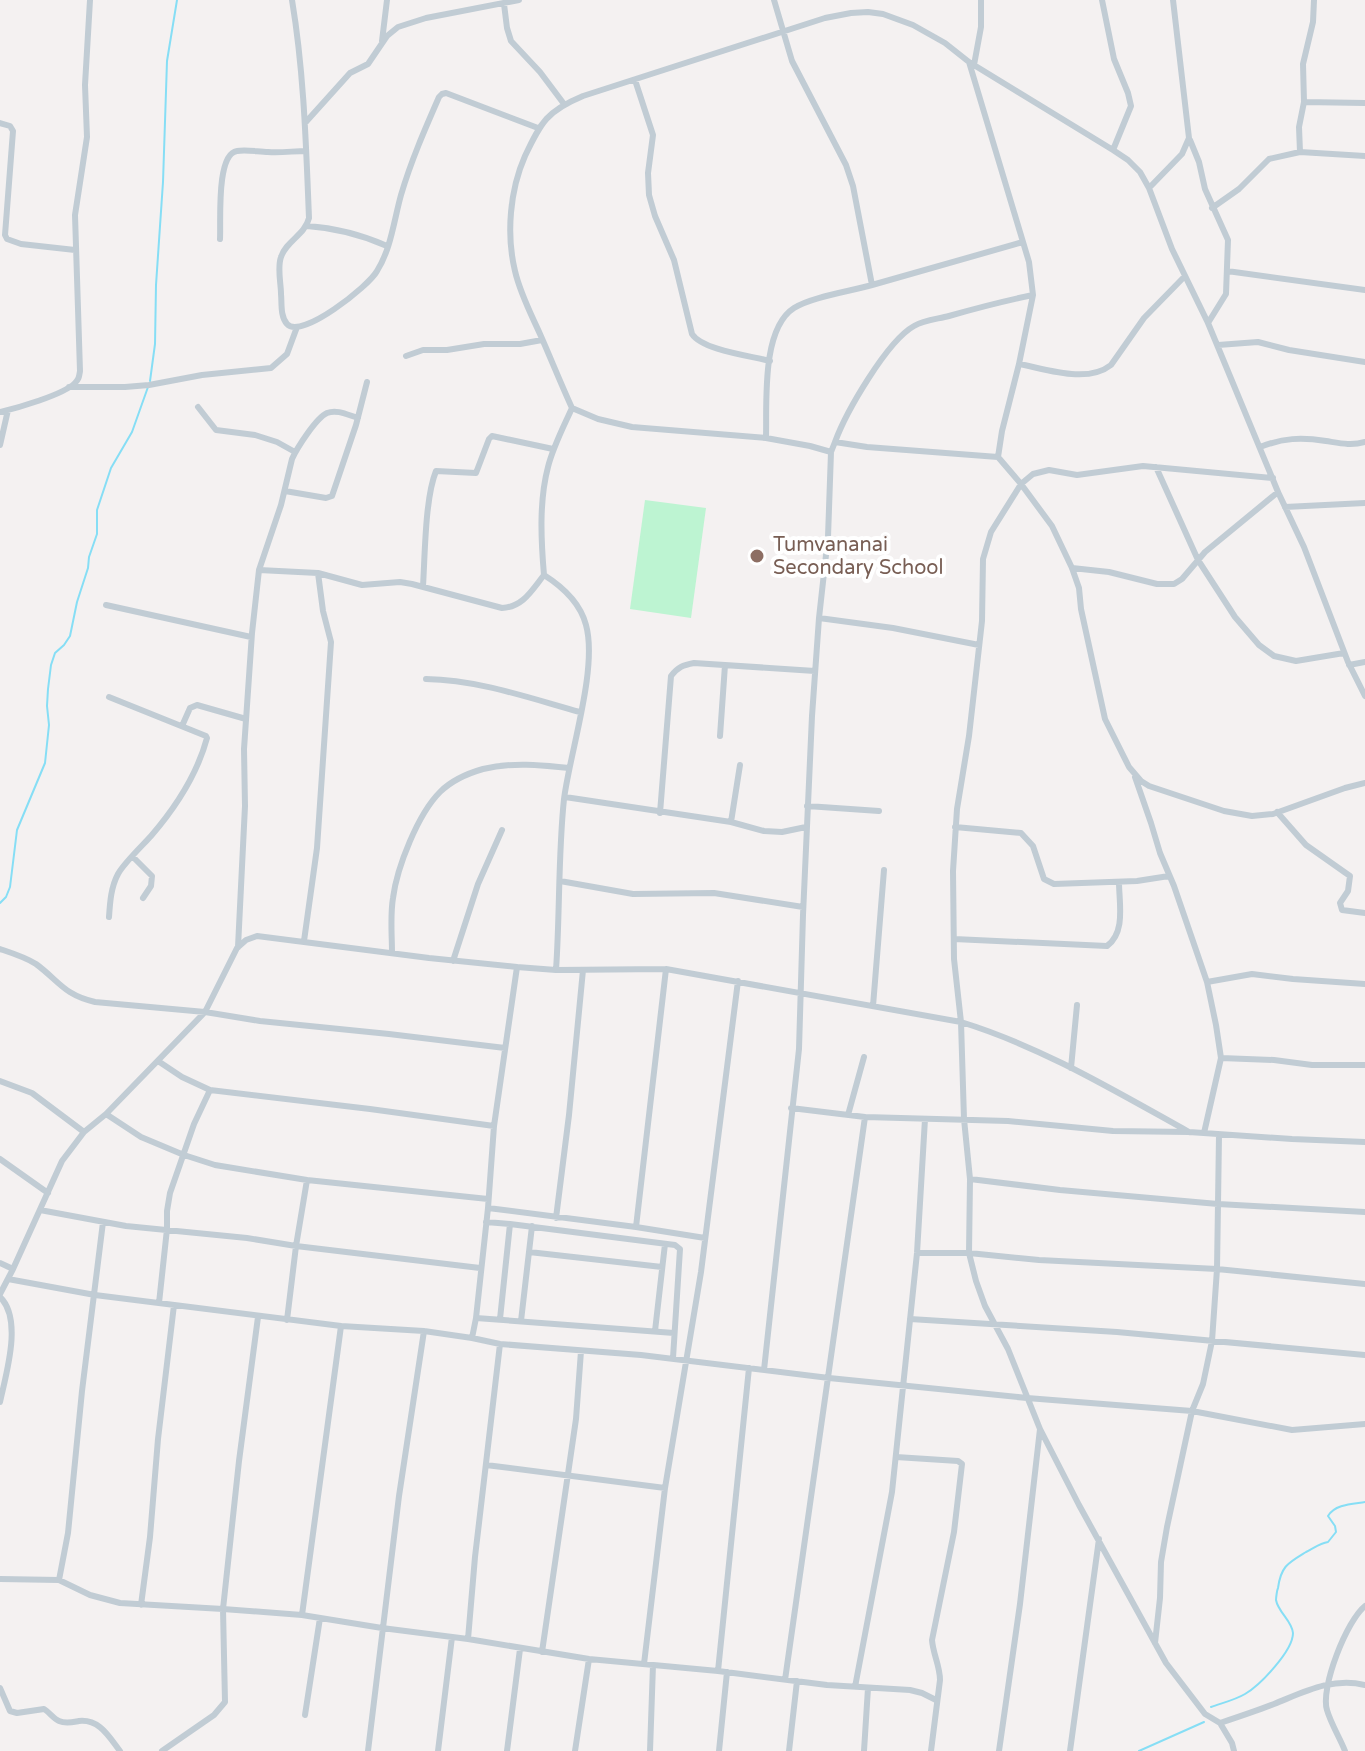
<svg xmlns="http://www.w3.org/2000/svg" width="1365" height="1751" font-family="'Varela Round',sans-serif">
<style>
.green{fill:#bdf4d2}
.lines{fill:none;stroke-linecap:round;stroke-linejoin:round}
.stream{stroke:#86def5;stroke-width:2}
.minor{stroke:#c1ccd4;stroke-width:6}
.education-dot{fill:#8d6e63;stroke:#fff;stroke-width:3}
.labels{text-anchor:middle;stroke-width:8;stroke-linejoin:round;paint-order:stroke}
.education-label{font-size:20px;fill:#785e54;stroke:#fff;text-anchor:start}
</style>
<rect width="100%" height="100%" fill="#f4f1f1"/>
<path class="green" d="M645,500L706,508L691,618L630,609Z"/>
<g class="lines">
<path class="stream" d="M150,381L155,344L156,285L163,182L167,61L177,0
M0,903L6,897L10,887L17,830L45,763L49,725L47,706L48,689L51,665L55,653L64,645L70,636L77,602L88,568L89,557L97,534V510L111,468L132,432L148,387
M1211,1707C1222,1703 1235,1700 1245,1694C1260,1685 1293,1651 1293,1633C1292,1621 1278,1612 1276,1600C1276,1598 1277,1590 1278,1588C1281,1566 1288,1563 1306,1552C1314,1548 1320,1543 1328,1542L1336,1532L1335,1526L1328,1516C1335,1504 1353,1504 1365,1502
M1139,1751L1204,1722"/>
<path class="minor" d="M292,0C304,72 306,145 309,218C305,235 286,241 281,257C277,268 281,283 281,294C282,303 280,316 287,324C301,340 369,286 377,271C391,249 394,220 401,195C411,161 425,129 439,97L442,94L446,93L538,128
M1102,0L1114,59L1128,93L1131,106L1113,150
M504,4L507,28L511,41L540,72L564,104
M382,41L387,0
M969,62L1029,262L1033,295L1019,364L1002,431L998,457L1021,484L1052,526L1072,568L1079,588L1081,609L1105,719L1129,767L1141,781L1149,786L1224,811L1252,816L1273,814L1345,788L1365,783
M974,65L981,27V0
M635,80L653,135L648,173L649,195L655,216L674,260L692,334C702,350 751,356 770,361
M1304,102L1365,103
M0,123L10,126L13,131L5,235L7,239L21,244L75,250
M305,123L350,73L368,64L387,36L398,27L426,18L519,0
M1190,140L1199,162L1205,189L1228,240L1226,294L1208,323
M1300,152L1299,127L1304,102L1303,64L1313,22L1314,0
M1149,188L1182,154L1189,138L1173,0
M1212,208L1239,189L1269,159L1300,152L1365,156
M307,226C336,228 360,234 387,246
M220,239C221,222 216,154 237,151C246,149 259,152 268,152C281,153 294,151 306,151
M1227,271L1365,290
M872,285L1023,242
M1218,345L1258,342L1289,350L1365,362
M406,356L423,350H447L484,344H520L542,340
M1019,364C1046,369 1087,384 1111,365L1144,318L1185,276
M69,387H125L149,385L202,375L271,368L287,354L297,327
M198,407L216,430L255,435L277,442L295,452
M0,412C17,408 63,395 75,383C79,379 79,377 80,371L75,215L87,137L85,85L90,0
M766,438L632,427L598,419L572,408C561,384 551,359 540,334C531,314 520,293 515,271C506,234 510,190 525,156C541,122 547,111 583,96L825,18L851,13L868,12L883,14L913,25L945,43L969,62L1113,150L1128,160L1140,172L1149,188L1172,249L1208,323L1278,492L1304,547L1348,662L1365,696
M835,442C846,412 887,341 914,326C924,320 938,319 949,316C977,308 1004,301 1033,295
M0,445L8,410
M1260,447C1283,438 1301,437 1326,441C1339,443 1351,446 1365,442
M831,452L835,442L867,447L998,457
M1156,467L1198,560L1235,617L1259,645L1274,656L1296,661L1344,653
M285,491L326,498L332,496L356,425L367,382
M1285,507L1365,503
M1072,568L1109,572L1157,584H1174L1182,579L1205,552L1278,492
M259,570L318,573L323,611L331,642L317,848L304,941
M318,573L362,585L400,582L412,584L502,608C523,607 532,590 544,575
M423,586C425,555 425,498 436,471L476,473L489,439L492,436L553,449
M106,605L251,637
M819,618L893,628L979,645
M1349,665L1365,662
M426,679C479,680 529,698 580,712
M182,726L190,708L197,705L246,719
M720,736L725,665
M1135,777L1151,823L1160,853L1174,886L1207,982L1216,1025L1221,1058L1204,1133
M565,797L731,822L764,831L782,832L806,827
M807,806L879,811
M1277,812L1306,845L1350,876L1348,891L1340,903L1342,910L1365,913
M660,813L671,676C678,667 683,665 694,663L815,671
M731,822L740,765
M955,827L1021,833L1033,846L1044,879L1054,884L1137,881L1169,876
M133,857L152,876L151,886L143,898
M560,881L633,894L714,893L803,907
M109,917C110,902 111,887 118,874C124,863 142,846 151,836C176,807 197,775 207,738L206,736L109,697
M954,939L1107,946C1126,932 1119,903 1119,882
M238,947L245,806L244,749L252,633L259,570L281,505L292,459C297,448 316,418 327,413C337,409 348,415 358,418
M0,949C12,953 25,957 36,964C59,981 64,995 95,1002L205,1012L260,1021L389,1034L505,1048
M392,953C392,935 390,916 393,898C397,867 418,814 440,792C451,781 469,773 483,769C512,762 541,765 569,768
M453,961L478,884L502,830
M556,970C560,913 558,856 564,799C570,752 598,668 586,625C580,602 563,587 544,575C541,540 539,501 548,467C553,447 563,428 572,408
M1207,982L1252,974L1293,979L1365,984
M873,1006L884,870
M1221,1058L1274,1060L1312,1065H1365
M158,1061L182,1077L210,1090L370,1109L494,1126
M1071,1068L1077,1005
M0,1081L32,1093L84,1132
M791,1108L865,1117L1008,1121L1113,1131L1189,1132L1292,1139L1365,1142
M106,1114L141,1137L184,1155L215,1165L307,1180L488,1199
M848,1115L864,1057
M1219,1135L1218,1204L1365,1212
M0,1159L48,1193
M970,1179L1060,1190L1218,1204L1217,1269L1212,1341L1203,1384L1192,1411L1167,1527L1161,1562L1160,1598L1155,1643
M488,1208L636,1227L705,1238
M40,1210L126,1226L247,1238L296,1246L480,1268
M556,1218L569,1115L583,970
M486,1222L510,1224L675,1245L680,1249L673,1358
M636,1227L666,969
M529,1252L662,1267
M917,1253H969L1039,1260L1217,1269L1365,1284
M0,1263L13,1269
M8,1279L95,1295L341,1326L424,1331L472,1338L500,1344L641,1355L829,1378L1027,1398L1192,1411L1292,1430L1365,1424
M0,1294L13,1269L62,1161L84,1132L106,1114L205,1012L237,948L246,940L257,936L429,958L517,967L556,970L666,969L961,1022C1042,1047 1115,1091 1189,1132
M0,1297C23,1319 6,1374 0,1402
M159,1303L167,1229V1211L170,1193L194,1124L210,1090
M476,1318L674,1333
M500,1319L510,1224
M910,1319L1117,1332L1365,1355
M287,1320L296,1246L307,1180
M521,1321L532,1226
M655,1331L665,1244
M472,1338L476,1318L488,1208L494,1126L517,967
M764,1370L799,1049L803,915L812,716L819,618L828,537L831,452L810,446L766,438C767,404 761,329 794,308C811,297 851,291 872,285L853,186L846,165L792,61L774,0
M896,1457L958,1461L962,1464L954,1532L932,1640C933,1654 940,1666 940,1680L931,1751
M486,1465L665,1488
M0,1579L59,1580L90,1595L120,1603L223,1609L239,1461L258,1317
M59,1580L68,1533L82,1391L103,1222
M141,1605L150,1537L158,1439L174,1305
M302,1615L341,1326
M468,1639L475,1557L500,1344
M542,1652L576,1419L581,1351
M644,1664L665,1488L701,1272L738,981
M718,1671L749,1368
M785,1680L865,1117
M855,1687L892,1492L917,1253L925,1119
M0,1688L10,1711L17,1713L44,1709C49,1712 54,1719 59,1721C66,1724 73,1722 79,1721C100,1719 109,1737 120,1751
M305,1715L320,1618
M1220,1723C1238,1717 1256,1711 1274,1704C1304,1692 1332,1677 1365,1685
M162,1751L214,1715L225,1702L223,1609L302,1615L382,1628L468,1639L589,1659L718,1671L827,1685L910,1690L922,1693L936,1700
M368,1751L399,1496L424,1331
M438,1751L452,1637
M507,1751L520,1649
M575,1751L589,1659
M650,1751L653,1665
M719,1751L727,1672
M789,1751L797,1681
M864,1751L868,1688
M999,1751L1020,1604L1040,1429
M1070,1751L1099,1539
M1234,1751L1232,1743L1220,1723L1205,1714L1166,1663L1079,1505L1040,1429L1008,1349L985,1306L976,1281L969,1253L970,1179L964,1119L961,1022L954,959L953,871L957,809L969,736L982,621L983,559L991,532L1021,484L1033,474L1049,470L1077,475L1143,466L1273,478
M1345,1751C1340,1738 1331,1724 1327,1710C1320,1688 1347,1620 1365,1606"/>
</g>
<circle class="education-dot" cx="757" cy="556" r="8"/>
<g class="labels">
<g class="education-label">
<text x="773" y="551">Tumvananai<tspan x="773" dy="23">Secondary School</tspan></text>
</g>
</g>
</svg>
